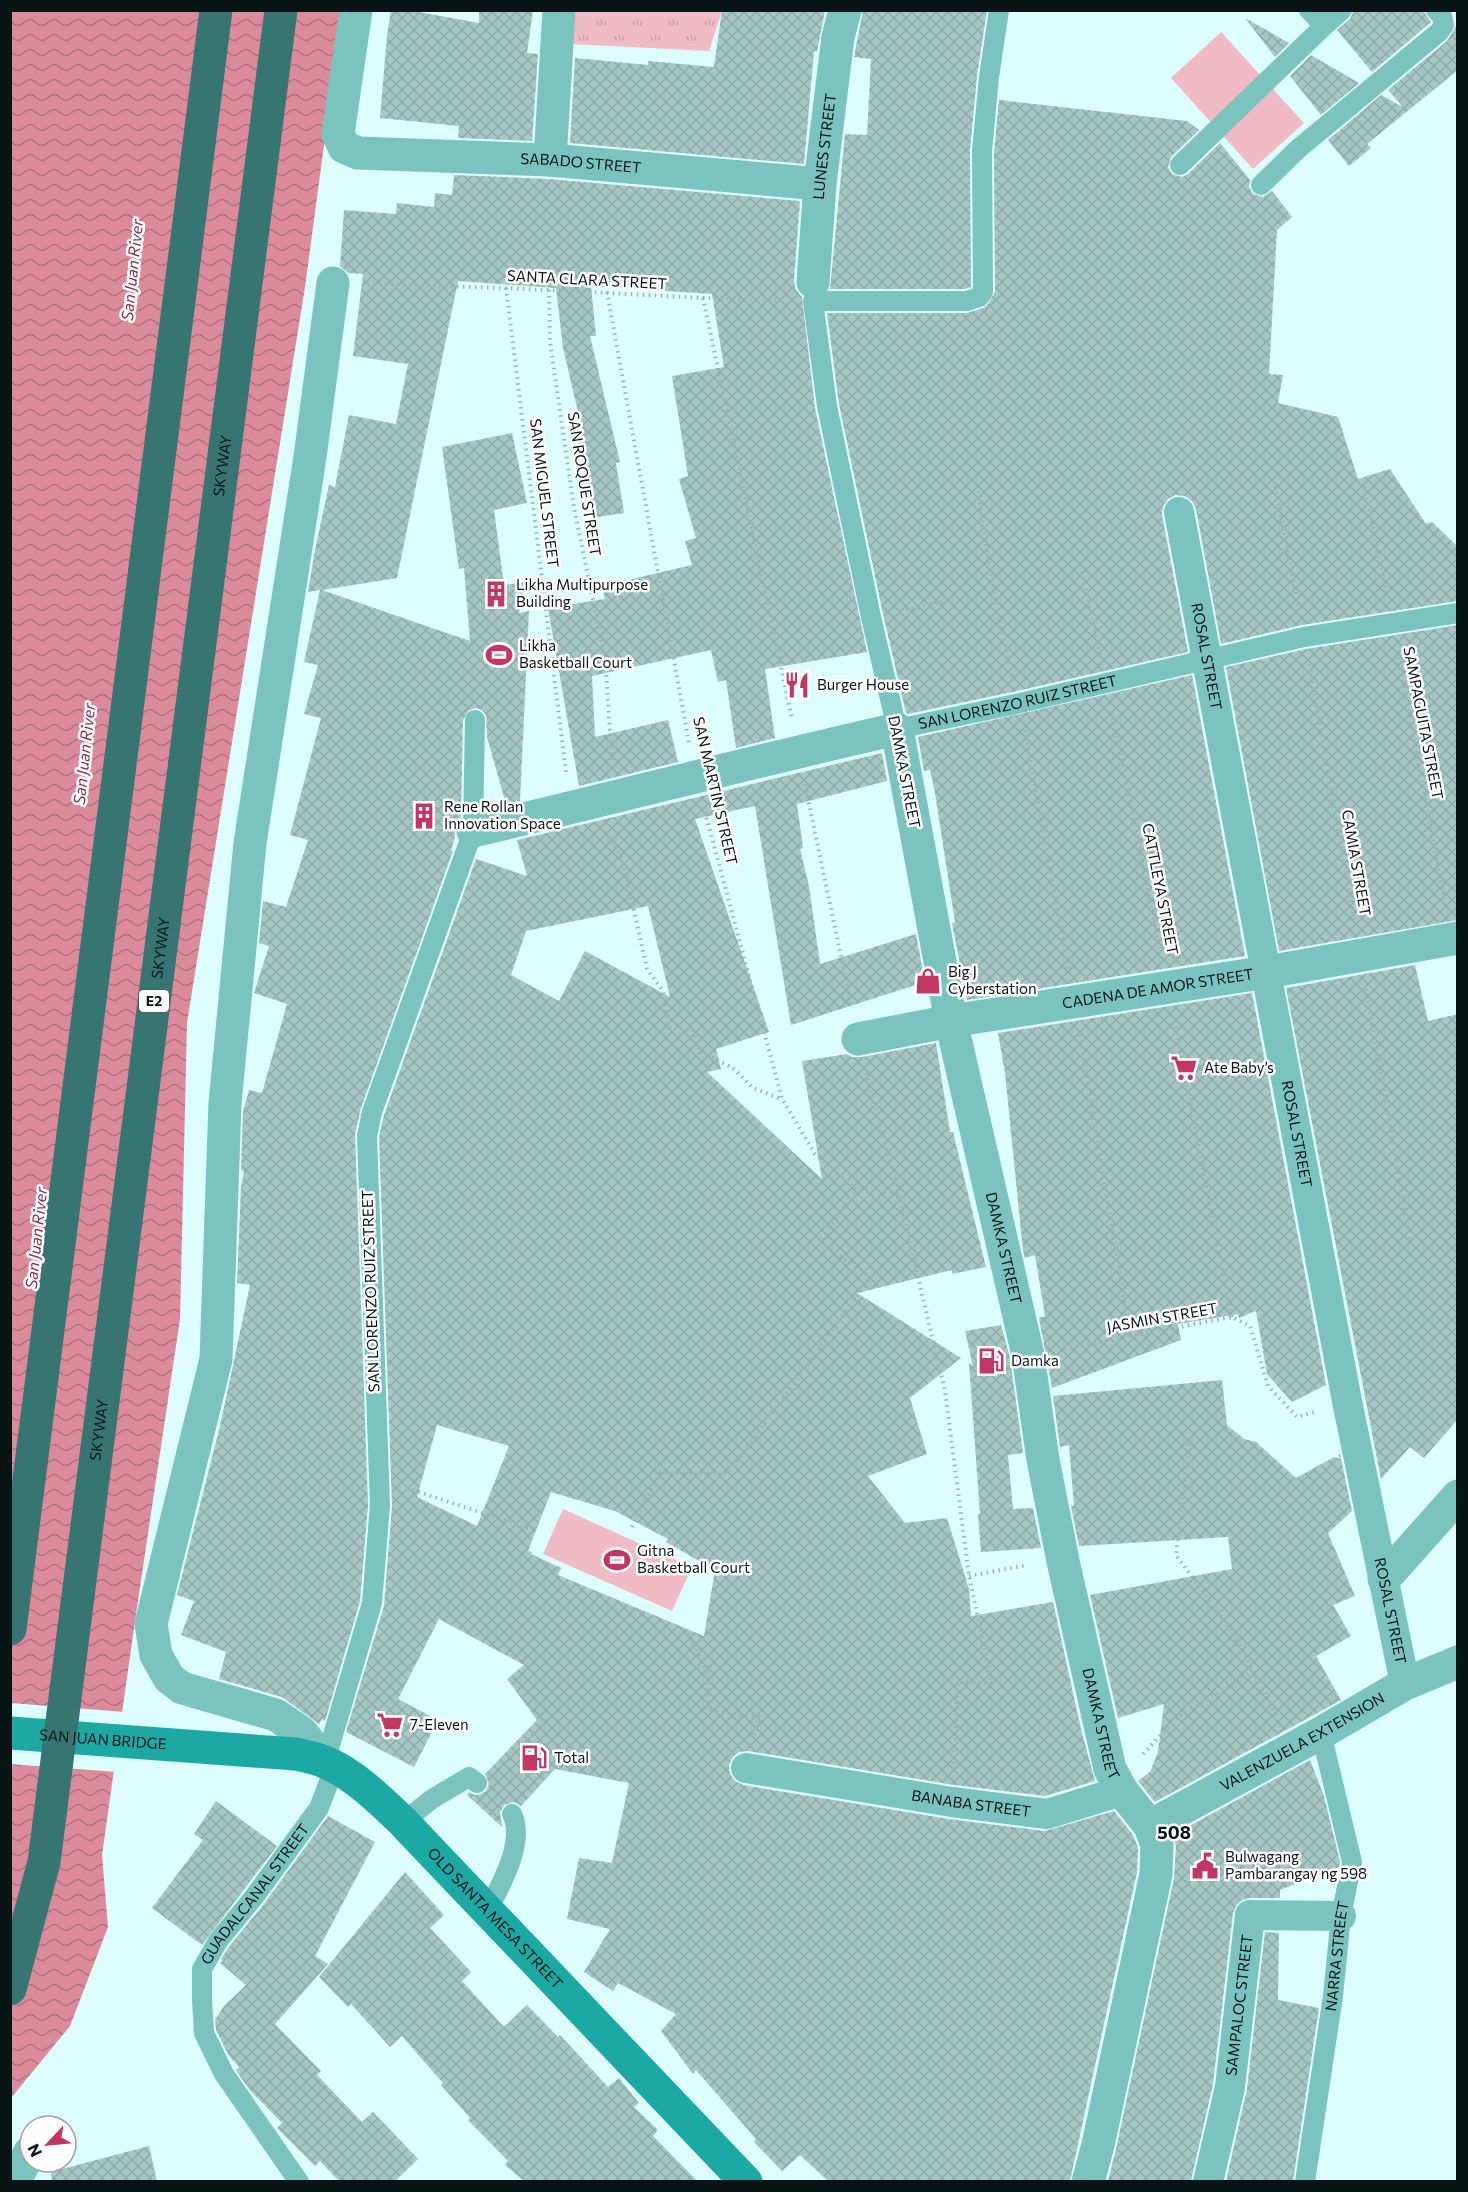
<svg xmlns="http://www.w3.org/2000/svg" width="1468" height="2192" font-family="Commissioner,sans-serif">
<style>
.grass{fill:url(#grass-tufts)}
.pitch{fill:#f0bbc5}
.water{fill:url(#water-waves)}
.pier{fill:#dcfdfb}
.building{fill:url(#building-cross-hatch);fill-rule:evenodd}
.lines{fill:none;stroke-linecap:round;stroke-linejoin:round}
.path{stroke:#99b3b2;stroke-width:4;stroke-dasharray:1.5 4.5;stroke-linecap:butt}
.service{stroke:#7bc3be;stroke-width:20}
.pedestrian{stroke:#7bc3be;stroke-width:30}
.minor{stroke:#7bc3be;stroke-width:33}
.secondary{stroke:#1ca8a3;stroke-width:33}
.motorway{stroke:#367572;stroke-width:33}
.motorway-bridge{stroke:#367572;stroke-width:33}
.labels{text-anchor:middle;stroke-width:5;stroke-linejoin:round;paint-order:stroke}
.shield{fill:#fff;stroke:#535b5b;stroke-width:1.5}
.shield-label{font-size:14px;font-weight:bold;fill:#091515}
.street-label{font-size:15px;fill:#091515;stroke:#fff}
.poi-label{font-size:15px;fill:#091515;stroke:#fff;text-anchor:start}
.water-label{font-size:16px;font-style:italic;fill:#8d2d4a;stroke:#fff}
.quarter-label{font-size:18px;font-weight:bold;fill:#091515;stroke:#fff}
</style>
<defs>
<pattern id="grass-tufts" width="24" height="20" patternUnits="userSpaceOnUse" patternTransform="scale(1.5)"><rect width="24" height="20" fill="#f0bbc5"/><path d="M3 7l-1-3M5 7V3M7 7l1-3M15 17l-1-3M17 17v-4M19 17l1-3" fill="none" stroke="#cca0a8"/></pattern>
<pattern id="water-waves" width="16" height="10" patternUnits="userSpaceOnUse" patternTransform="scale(1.5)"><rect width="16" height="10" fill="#dc8b9c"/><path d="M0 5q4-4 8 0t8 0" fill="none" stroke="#b1707e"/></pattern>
<pattern id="building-cross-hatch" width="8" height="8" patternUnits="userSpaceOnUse" patternTransform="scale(1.5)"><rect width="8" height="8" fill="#a7c7c5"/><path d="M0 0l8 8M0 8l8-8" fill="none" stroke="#8eaaa8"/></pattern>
</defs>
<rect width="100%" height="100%" fill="#dcfdfb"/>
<path class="grass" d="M574,11H722L709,51L570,44Z"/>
<path class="pitch" d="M1221,32L1304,123L1253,169L1171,78Z
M563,1509L692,1567L672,1611L543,1554Z"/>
<path class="water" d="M11,11H342L305,287L187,1023L180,1319L136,1614L102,1855L108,1927L70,2026L11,2098Z"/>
<path class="pier" d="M11,1703L125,1712L117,1772L10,1764Z"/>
<path class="building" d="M391,10H408L479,23V10H533L527,53L538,54L532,141L458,138L459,126L380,118L387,36Z
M722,10H825L817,52L814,51L804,164L570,143L575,58L648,65V61L714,67Z
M863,10H987L977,76L970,150L971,287L965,289H830L845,134L867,135L871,59L854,57Z
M1354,10H1423L1431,22L1372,72L1337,30L1350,19Z
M1245,18L1289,43L1275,57Z
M1458,23V70L1367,144L1371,148L1349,166L1328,140L1381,95L1403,107L1388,90L1447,41Z
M1311,55L1359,83L1321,115L1290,76Z
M999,100L1187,121L1199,130L1171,157L1168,167L1172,174L1182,177L1188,174L1220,143L1250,180L1249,187L1253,194L1263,197L1272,191L1292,217L1277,230L1269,374L1283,375L1278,403L1338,417L1358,479L1390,469L1426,524L1432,522L1458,547V601L1302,625L1221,644L1196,509L1192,501L1185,496L1175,495L1168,499L1163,506L1162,515L1188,652L1017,691L908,714L906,713L883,614L839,404L827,313H967L983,308L988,304L995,292L994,152Z
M454,175L549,179L800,201L794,281L796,290L802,297L815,408L867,652L765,669L775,738L736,748L726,680L718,682L711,650L592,676L595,737L668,720L678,762L579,786L548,608L605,599L602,586L692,565L685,541L696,538L679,479L688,476L672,376L724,367L712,294L591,286L596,336H590L620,462L616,463L624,513L591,518L585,483H587L576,435L583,433L563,348L556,288L458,281L397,578L322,590L470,641L464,568L459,569L442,447L512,433L527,503L494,510L504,585L526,582L519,613L529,611L520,801L506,804L487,737L486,715L482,710L476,708L469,710L463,720L461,816L455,826V836L451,851H453L361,1108L355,1134L368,1505L360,1601L325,1721L322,1719L319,1724L282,1697L219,1679L226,1652L181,1635L194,1601L177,1595L220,1426L250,1285L237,1283L241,1187L244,1171L241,1170L243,1112L249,1090L262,1093L287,1004L254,993L269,946L259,943L263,901L286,907L308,840L290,835L321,718L304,714L318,665L304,662L320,590L308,592L315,550L329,485L335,487L349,415L396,424L408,364L353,356L363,274L348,273L340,266L344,210L396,214L397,203L434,207L435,193L452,195Z
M1458,625V920L1279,951L1226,667L1306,649Z
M1192,675L1245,956L967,1000L952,923L955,922L935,793L930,770L924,771L918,737Z
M882,753L887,781L797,804L803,848L800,849L809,886L820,964L916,934L925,982L791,1025L755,806L695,819L769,1032L716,1049L721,1069L707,1072L822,1179L802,1061L847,1054L852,1057H862L936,1043L950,1132H953L986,1267L952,1274V1270L857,1293L961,1358L910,1398L927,1454L868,1476L905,1523L947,1518L969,1589L971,1616L1053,1602L1081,1729L1095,1781L1045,1796L954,1785L748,1751L739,1752L733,1757L729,1765L730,1774L735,1781L743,1785L949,1819L1045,1831L1114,1811L1133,1835L1138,1848L1137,1872L1070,2181H828L800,2155L782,2171L754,2142L756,2139L696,2070L693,2074L661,2031L676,2014L618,1983L613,1991L584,1972L610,1929L567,1919L579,1858L612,1863L629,1783L555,1769L521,1806L514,1802L504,1805L500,1812L502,1827L467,1795L469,1792L475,1795L481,1794L486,1791L489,1784L485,1774L537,1720L507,1679L524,1665L439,1619L398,1699L438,1720L414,1767L346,1732L384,1606L392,1506L379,1137L384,1115L476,859L527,876L517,840ZM648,906L670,997L585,951L559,1001L511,975L526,931ZM437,1425L509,1446L477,1526L417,1497ZM551,1492L615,1511L668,1539L666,1542L715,1570L704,1636L558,1575L561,1568L531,1554L532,1552L528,1551Z
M1415,965L1428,1021L1458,1014V1419L1424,1458L1410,1447L1381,1479L1286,988Z
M1252,993L1326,1385L1292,1402L1267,1374L1256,1311L1239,1318L1238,1314L1178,1324L1181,1340L1052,1388L1039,1318L1045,1316L1035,1255L1025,1258L1023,1251L1005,1073L998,1033Z
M1001,1325L1010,1358L1023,1453L1008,1455L1013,1509L1033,1508L1041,1548L981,1552L978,1514H980L969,1363L973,1366L965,1331Z
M1222,1380L1227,1425L1244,1439L1256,1442L1296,1478L1334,1457L1341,1459L1338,1455L1340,1454L1352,1511L1328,1533L1355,1596L1333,1605L1351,1636L1316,1656L1341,1700L1155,1802L1138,1781L1150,1772L1158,1752L1164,1704L1118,1718L1090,1595L1232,1569L1228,1537L1079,1546L1071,1506H1074L1069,1445L1060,1447L1053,1396Z
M1310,1760L1324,1796L1340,1862L1339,1867L1280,1890V1898H1250L1242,1900L1236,1906L1233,1913L1213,2084L1191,2181H1108L1116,2149L1174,1878L1176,1846L1173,1835Z
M216,1801L277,1846L202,1945L152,1908L203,1840L194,1834Z
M328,1816L375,1842L315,1956L328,1964L275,2024L321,2071L317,2075L362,2122L373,2112L418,2159L395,2181H339L320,2161L315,2166L277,2128L282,2123L248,2088L236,2070L239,2067L229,2056L216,2030L215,2020L224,2006L246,1985L220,1963L223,1961L221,1959L228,1948L264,1904Z
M405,1872L444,1915L430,1928L471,1972L462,1981L504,2027L527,2005L558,2037L560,2035L608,2087L619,2078L639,2103L634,2107L658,2130L653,2136L697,2181H524L505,2165L508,2161L468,2120L470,2118L441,2085L443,2083L402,2036L390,2047L351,2004L348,2007L319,1977Z
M1265,1932L1279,1933L1278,2000L1319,2008L1293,2181H1226L1247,2089Z
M149,2146L157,2181H52L51,2172Z"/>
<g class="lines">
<path class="path" d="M367,283L549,290L703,298L782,300
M506,288L566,772
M549,290L550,342L574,508L605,658L612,760
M607,292L689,743
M703,298L792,719
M1275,486L1299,609
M1364,486L1387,597
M978,491C987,554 997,615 1013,677
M1082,571L1100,655
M900,611L946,601
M1397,651L1445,903
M1309,664L1354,920
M1112,712L1160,952
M1025,731L1068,969
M805,785L851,1004
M705,812L782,1099L815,1154L857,1190L898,1193
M609,836L623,861L647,969L663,991L668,1027L693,1030L700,1052L733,1068L753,1088L781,1099
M1366,989L1411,1244
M1174,1021L1232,1317
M1080,1035L1130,1336
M866,1073L898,1193L945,1391L969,1576L992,1683L958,1682L953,1769
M1064,1349L1232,1317L1250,1326L1268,1386L1297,1417L1314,1412
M1190,1438L1176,1555L1233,1633L1278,1718
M407,1488L531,1529
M632,1527L660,1473L728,1474L871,1277L820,1242L857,1190
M969,1576L1027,1565
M689,1633L707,1673V1710L759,1717L754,1735
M1143,1754L1178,1717L1253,1671"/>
<g class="service">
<path id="s1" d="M999,10L989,77L982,151L983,292L979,297L967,301H813L827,406L871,617L897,729L1020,703L1304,637L1458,613"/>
<path d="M1309,10L1324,26"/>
<path d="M1180,165L1324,26L1342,10"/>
<path d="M1261,185L1298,149L1439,32L1444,25L1442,16L1436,10"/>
<path d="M325,1762L372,1603L380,1505L367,1136L372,1112L473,831L475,720"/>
<path d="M403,1822L432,1799L469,1777L477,1783"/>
<path d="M487,1912C500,1886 526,1842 512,1814"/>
<path id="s2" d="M299,2182L224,2074L204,2033L202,1999V1969L218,1941L254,1897L319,1808L335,1766"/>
<path id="s3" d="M1305,2182L1333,1996L1341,1916L1352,1862L1321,1733"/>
</g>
<g class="pedestrian">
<path id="s4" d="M1179,512L1347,1401L1405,1684"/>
<path id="s5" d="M746,1768L952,1802L1047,1814L1122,1791"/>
<path id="s6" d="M1208,2182L1230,2087L1250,1915L1341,1916"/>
</g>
<g class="minor">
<path id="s7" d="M356,10L338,134L344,147L358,153L550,160L820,184"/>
<path d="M550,160L559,10"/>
<path id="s8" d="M813,282L820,184L838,37L845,10"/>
<path id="s9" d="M473,831C615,798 755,761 897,729L951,1021L1028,1355L1043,1460L1063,1561L1110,1769L1122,1791L1150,1826L1157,1845L1156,1874L1098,2145L1088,2182"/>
<path id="s10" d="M858,1039L951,1021L1267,972L1458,938"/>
<path d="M1384,1579L1458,1496"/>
<path d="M325,1762L302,1733L276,1715L182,1688L169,1678L156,1655L151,1624L216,1359L225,1103L250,843L310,457L333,283"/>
<path id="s11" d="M1150,1826L1321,1733L1405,1684L1458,1662"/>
<path d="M14,2182L30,2152"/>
</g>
<path class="secondary" id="s12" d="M10,1733L295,1754C305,1756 317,1758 327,1763C355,1775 381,1801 403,1822L746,2182"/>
<path class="motorway" d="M10,1629L216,10"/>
<path class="motorway-bridge" id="s13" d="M10,1989L44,1862L281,10"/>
</g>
<defs>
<g id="building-bare" transform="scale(2.07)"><path d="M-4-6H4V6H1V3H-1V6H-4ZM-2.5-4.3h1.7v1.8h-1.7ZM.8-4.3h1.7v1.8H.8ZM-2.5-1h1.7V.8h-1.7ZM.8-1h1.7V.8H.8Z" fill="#c33563" stroke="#fff" stroke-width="2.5" paint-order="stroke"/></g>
<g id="stadium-bare" transform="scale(2.07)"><path d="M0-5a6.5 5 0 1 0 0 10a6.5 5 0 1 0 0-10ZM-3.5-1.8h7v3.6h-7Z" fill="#c33563" stroke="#fff" stroke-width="2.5" paint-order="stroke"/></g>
<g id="restaurant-bare" transform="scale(2.07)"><path d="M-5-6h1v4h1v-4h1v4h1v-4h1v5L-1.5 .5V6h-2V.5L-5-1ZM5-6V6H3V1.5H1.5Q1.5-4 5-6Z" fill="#c33563" stroke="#fff" stroke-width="2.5" paint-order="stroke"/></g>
<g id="shop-bare" transform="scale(2.07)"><path d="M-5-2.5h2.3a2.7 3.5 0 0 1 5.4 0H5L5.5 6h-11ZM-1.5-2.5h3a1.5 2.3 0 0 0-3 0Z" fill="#c33563" stroke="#fff" stroke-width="2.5" paint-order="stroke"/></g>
<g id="supermarket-bare" transform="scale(2.07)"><path d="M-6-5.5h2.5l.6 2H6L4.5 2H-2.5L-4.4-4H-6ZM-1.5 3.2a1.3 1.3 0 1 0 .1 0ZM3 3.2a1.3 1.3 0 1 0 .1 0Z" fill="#c33563" stroke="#fff" stroke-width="2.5" paint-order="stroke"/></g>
<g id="fuel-bare" transform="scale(2.07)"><path d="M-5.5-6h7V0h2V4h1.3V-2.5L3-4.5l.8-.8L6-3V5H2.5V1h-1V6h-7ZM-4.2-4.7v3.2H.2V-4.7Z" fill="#c33563" stroke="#fff" stroke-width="2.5" paint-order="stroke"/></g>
<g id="civic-bare" transform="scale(2.07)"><path d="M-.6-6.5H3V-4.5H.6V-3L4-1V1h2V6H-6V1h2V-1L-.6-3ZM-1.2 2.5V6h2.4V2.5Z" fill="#c33563" stroke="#fff" stroke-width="2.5" paint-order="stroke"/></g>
</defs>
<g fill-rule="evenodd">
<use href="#building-bare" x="496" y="594"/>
<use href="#stadium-bare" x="499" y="655"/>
<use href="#restaurant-bare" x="797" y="685"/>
<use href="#building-bare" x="424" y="816"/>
<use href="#shop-bare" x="928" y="981"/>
<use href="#supermarket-bare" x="1184" y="1068"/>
<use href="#fuel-bare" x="991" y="1361"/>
<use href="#stadium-bare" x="617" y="1560"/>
<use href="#supermarket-bare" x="390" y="1725"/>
<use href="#fuel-bare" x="534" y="1758"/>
<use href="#civic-bare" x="1205" y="1866"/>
</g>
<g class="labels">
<rect class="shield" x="139" y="990" width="30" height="22" rx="4.5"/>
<g class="shield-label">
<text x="154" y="1006">E2</text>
</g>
<g class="street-label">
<text dy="5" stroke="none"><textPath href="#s8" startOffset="136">LUNES STREET</textPath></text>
<text dy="5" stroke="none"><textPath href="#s7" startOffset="378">SABADO STREET</textPath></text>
<text transform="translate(587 280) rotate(3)" y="5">SANTA CLARA STREET</text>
<text dy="5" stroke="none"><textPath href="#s13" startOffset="1539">SKYWAY</textPath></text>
<text transform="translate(584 484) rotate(81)" y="5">SAN ROQUE STREET</text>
<text transform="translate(544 493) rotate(83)" y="5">SAN MIGUEL STREET</text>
<text dy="5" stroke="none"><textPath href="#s4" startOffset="147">ROSAL STREET</textPath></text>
<text dy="5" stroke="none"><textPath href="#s1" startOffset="1016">SAN LORENZO RUIZ STREET</textPath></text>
<text transform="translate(1423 723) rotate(79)" y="5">SAMPAGUITA STREET</text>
<text transform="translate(904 772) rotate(79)" y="5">DAMKA STREET</text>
<text transform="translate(715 791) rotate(77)" y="5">SAN MARTIN STREET</text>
<text transform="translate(1356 863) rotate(80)" y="5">CAMIA STREET</text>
<text transform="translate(1160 889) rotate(79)" y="5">CATTLEYA STREET</text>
<text dy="5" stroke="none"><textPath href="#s13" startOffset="1053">SKYWAY</textPath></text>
<text dy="5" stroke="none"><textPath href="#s10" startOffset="304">CADENA DE AMOR STREET</textPath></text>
<text dy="5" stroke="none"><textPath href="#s4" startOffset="633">ROSAL STREET</textPath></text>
<text dy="5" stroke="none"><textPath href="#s9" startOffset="966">DAMKA STREET</textPath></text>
<text transform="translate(371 1291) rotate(-92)" y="5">SAN LORENZO RUIZ STREET</text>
<text transform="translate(1162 1318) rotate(-10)" y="5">JASMIN STREET</text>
<text dy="5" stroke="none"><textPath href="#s13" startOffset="567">SKYWAY</textPath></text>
<text dy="5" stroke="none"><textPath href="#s4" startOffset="1119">ROSAL STREET</textPath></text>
<text dy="5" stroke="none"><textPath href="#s9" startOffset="1452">DAMKA STREET</textPath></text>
<text dy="5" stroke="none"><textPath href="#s12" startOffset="93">SAN JUAN BRIDGE</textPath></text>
<text dy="5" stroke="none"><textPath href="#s11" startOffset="174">VALENZUELA EXTENSION</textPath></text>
<text dy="5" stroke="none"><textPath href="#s5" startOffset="228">BANABA STREET</textPath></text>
<text dy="5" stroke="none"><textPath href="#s2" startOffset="333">GUADALCANAL STREET</textPath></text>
<text dy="5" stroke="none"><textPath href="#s12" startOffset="549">OLD SANTA MESA STREET</textPath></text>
<text dy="5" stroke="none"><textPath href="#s3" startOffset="228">NARRA STREET</textPath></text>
<text dy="5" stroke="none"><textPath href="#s6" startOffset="180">SAMPALOC STREET</textPath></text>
</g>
<g class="poi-label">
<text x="516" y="590">Likha Multipurpose<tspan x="516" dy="17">Building</tspan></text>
<text x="519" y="651">Likha<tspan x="519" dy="17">Basketball Court</tspan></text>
<text x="817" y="690">Burger House</text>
<text x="444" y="812">Rene Rollan<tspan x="444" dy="17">Innovation Space</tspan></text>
<text x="948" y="977">Big J<tspan x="948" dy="17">Cyberstation</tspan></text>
<text x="1204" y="1073">Ate Baby’s</text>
<text x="1011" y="1366">Damka</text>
<text x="637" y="1556">Gitna<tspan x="637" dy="17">Basketball Court</tspan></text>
<text x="410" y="1730">7-Eleven</text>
<text x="554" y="1763">Total</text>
<text x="1225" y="1862">Bulwagang<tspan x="1225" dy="17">Pambarangay ng 598</tspan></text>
</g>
<g class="water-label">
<text transform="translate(132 270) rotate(-84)" y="6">San Juan River</text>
<text transform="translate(84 754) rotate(-84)" y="6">San Juan River</text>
<text transform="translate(36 1238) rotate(-84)" y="6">San Juan River</text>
</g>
<g class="quarter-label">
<text x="1174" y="1839">508</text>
</g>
</g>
<rect width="1468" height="2192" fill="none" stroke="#091515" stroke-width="24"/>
<g transform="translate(48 2144) rotate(244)"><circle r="28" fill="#ffffff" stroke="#9da1a1" stroke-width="1.5"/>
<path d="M0-4.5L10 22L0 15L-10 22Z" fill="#c33563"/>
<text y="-9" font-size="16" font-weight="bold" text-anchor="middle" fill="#091515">N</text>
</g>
</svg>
